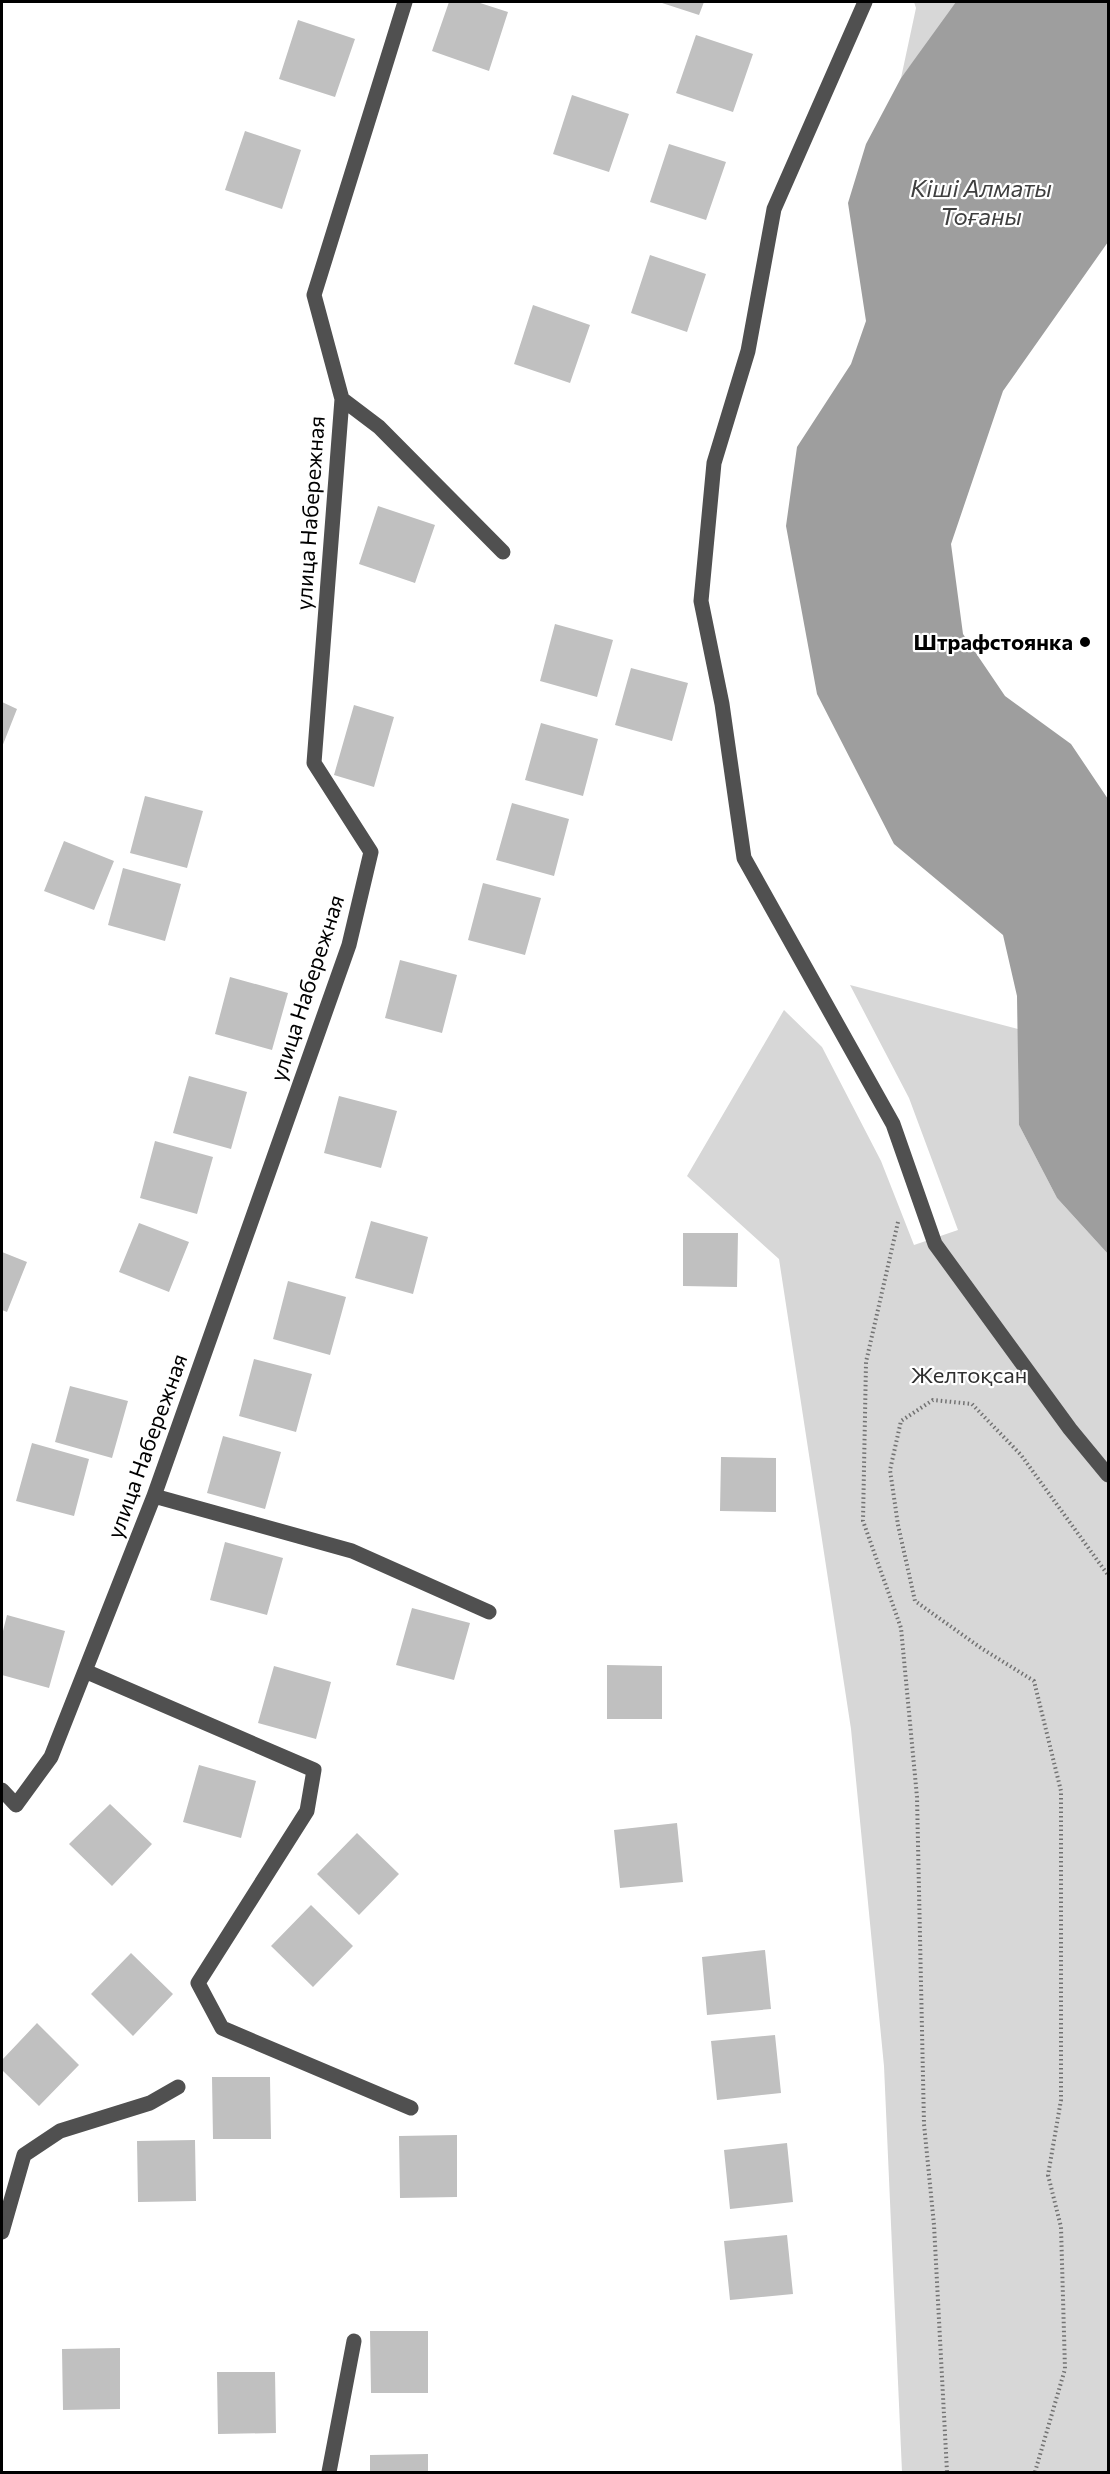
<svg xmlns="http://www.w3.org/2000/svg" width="1110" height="2474" font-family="Commissioner,sans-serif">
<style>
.green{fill:#d7d7d7}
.water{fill:#9e9e9e}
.building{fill:#c0c0c0}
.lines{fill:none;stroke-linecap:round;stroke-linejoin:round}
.path{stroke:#727272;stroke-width:4;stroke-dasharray:1.5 3;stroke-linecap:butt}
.minor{stroke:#505050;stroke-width:15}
.poi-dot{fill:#000;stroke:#fff;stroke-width:2}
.labels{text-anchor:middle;stroke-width:4.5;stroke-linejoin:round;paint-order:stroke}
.street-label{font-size:22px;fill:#000;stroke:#fff}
.poi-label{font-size:22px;font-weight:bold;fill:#000;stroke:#fff;text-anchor:end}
.park-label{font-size:22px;fill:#2e2e2e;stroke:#fff}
.water-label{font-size:24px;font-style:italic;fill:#3f3f3f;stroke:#fff}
</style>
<rect width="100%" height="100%" fill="#fff"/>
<path class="green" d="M914,2H959L901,78L916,8Z
M850,985L1018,1029L1019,1125L1057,1198L1108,1254V2472H902L884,2066L851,1729L779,1259L687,1176L784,1010L822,1047L881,1161L914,1245L958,1230L909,1098Z"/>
<path class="water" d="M956,2H1108V242L1003,391L951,544L963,634L1005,696L1071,744L1108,799V1254L1057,1198L1019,1125L1017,996L1003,935L894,844L817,694L786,526L797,447L851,364L866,321L848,203L866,144L901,78Z"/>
<path class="building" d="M449,2H477L508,12L489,71L432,51Z
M659,2H704L699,15Z
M298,20L355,39L335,97L279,79Z
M696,35L753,54L733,112L676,93Z
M572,95L629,114L609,172L553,154Z
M245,131L301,150L282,209L225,190Z
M669,144L726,162L706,220L650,202Z
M650,255L706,274L687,332L631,313Z
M533,305L590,325L570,383L514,364Z
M378,506L435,525L415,583L359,564Z
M555,624L613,640L597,697L540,681Z
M631,668L688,683L672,741L615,725Z
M2,702L17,709L2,747Z
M354,705L394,717L374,787L334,775Z
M541,723L598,739L583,796L525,780Z
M145,796L203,811L187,868L130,853Z
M512,803L569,819L554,876L496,860Z
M64,841L114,861L94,910L44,891Z
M123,868L181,884L165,941L108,925Z
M483,883L541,898L525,955L468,940Z
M400,960L457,975L442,1033L385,1018Z
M230,977L288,993L272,1050L215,1034Z
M189,1076L247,1092L231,1149L173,1133Z
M339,1096L397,1111L381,1168L324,1153Z
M155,1141L213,1157L197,1214L140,1198Z
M371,1221L428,1237L413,1294L355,1278Z
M139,1223L189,1242L169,1292L119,1272Z
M683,1233H738L737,1287L683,1286Z
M2,1252L27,1262L7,1312L2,1310Z
M288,1281L346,1297L330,1355L273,1339Z
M254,1359L312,1374L296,1432L239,1416Z
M70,1386L128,1401L112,1458L55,1442Z
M223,1436L281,1452L265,1509L207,1493Z
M32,1443L89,1459L74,1516L16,1501Z
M721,1457L776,1458V1512L720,1511Z
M225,1542L283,1558L267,1615L210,1600Z
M412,1608L470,1623L454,1680L396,1665Z
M7,1615L65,1631L49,1688L2,1675V1635Z
M607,1665L662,1666V1719H607Z
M274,1666L331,1682L316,1739L258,1723Z
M199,1765L256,1781L241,1838L183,1822Z
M110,1804L152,1844L112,1886L69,1844Z
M677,1823L683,1882L620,1888L614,1830Z
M357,1833L399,1874L359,1915L317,1874Z
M311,1905L353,1946L313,1987L271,1946Z
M765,1950L771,2009L707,2015L702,1957Z
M131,1953L173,1994L133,2036L91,1994Z
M37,2023L79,2065L39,2106L2,2070V2060Z
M775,2035L781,2093L717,2100L711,2041Z
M212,2077H270L271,2139H213Z
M457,2135V2197L400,2198L399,2136Z
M195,2140L196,2201L138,2202L137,2141Z
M787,2143L793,2202L730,2209L724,2150Z
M787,2235L793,2294L730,2300L724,2241Z
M370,2331H428V2393H371Z
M120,2348V2409L63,2410L62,2349Z
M217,2372H275L276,2433L218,2434Z
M428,2454V2472H370V2455Z"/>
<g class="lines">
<path class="path" d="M898,1222L866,1362L863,1521L901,1628L917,1797L924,2124L934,2225L947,2472
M1035,2472L1065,2369L1061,2227L1048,2175L1061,2100V1791L1034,1681L981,1648L915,1601L898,1525L890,1470L901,1421L933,1400L972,1404L1021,1455L1108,1575"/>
<path class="minor" d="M865,2L774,209L748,351L714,463L701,601L722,704L744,858L893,1124L935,1244L1070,1429L1108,1475
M342,399L379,427L503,552
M154,1496L352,1551L489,1612
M85,1671L314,1770L307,1811L198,1983L222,2028L411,2108
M2,1790L16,1805L51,1757L154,1496L349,945L371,852L314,763L342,399L314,295L405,2
M2,2232L24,2155L60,2131L150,2103L178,2087
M329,2472L354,2341"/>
</g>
<circle class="poi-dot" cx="1085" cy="642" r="6"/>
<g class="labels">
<g class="street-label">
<text transform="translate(310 513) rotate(-86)" y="8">улица Набережная</text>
<text transform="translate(307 988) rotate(-72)" y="8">улица Набережная</text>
<text transform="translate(147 1446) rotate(-70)" y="8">улица Набережная</text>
</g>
<g class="poi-label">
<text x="1073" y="650">Штрафстоянка</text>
</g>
<g class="park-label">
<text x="969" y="1383">Желтоқсан</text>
</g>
<g class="water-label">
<text x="981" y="197">Кіші Алматы<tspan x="981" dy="28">Тоғаны</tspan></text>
</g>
</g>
<rect width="1110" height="2474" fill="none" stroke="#000000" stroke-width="6"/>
</svg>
